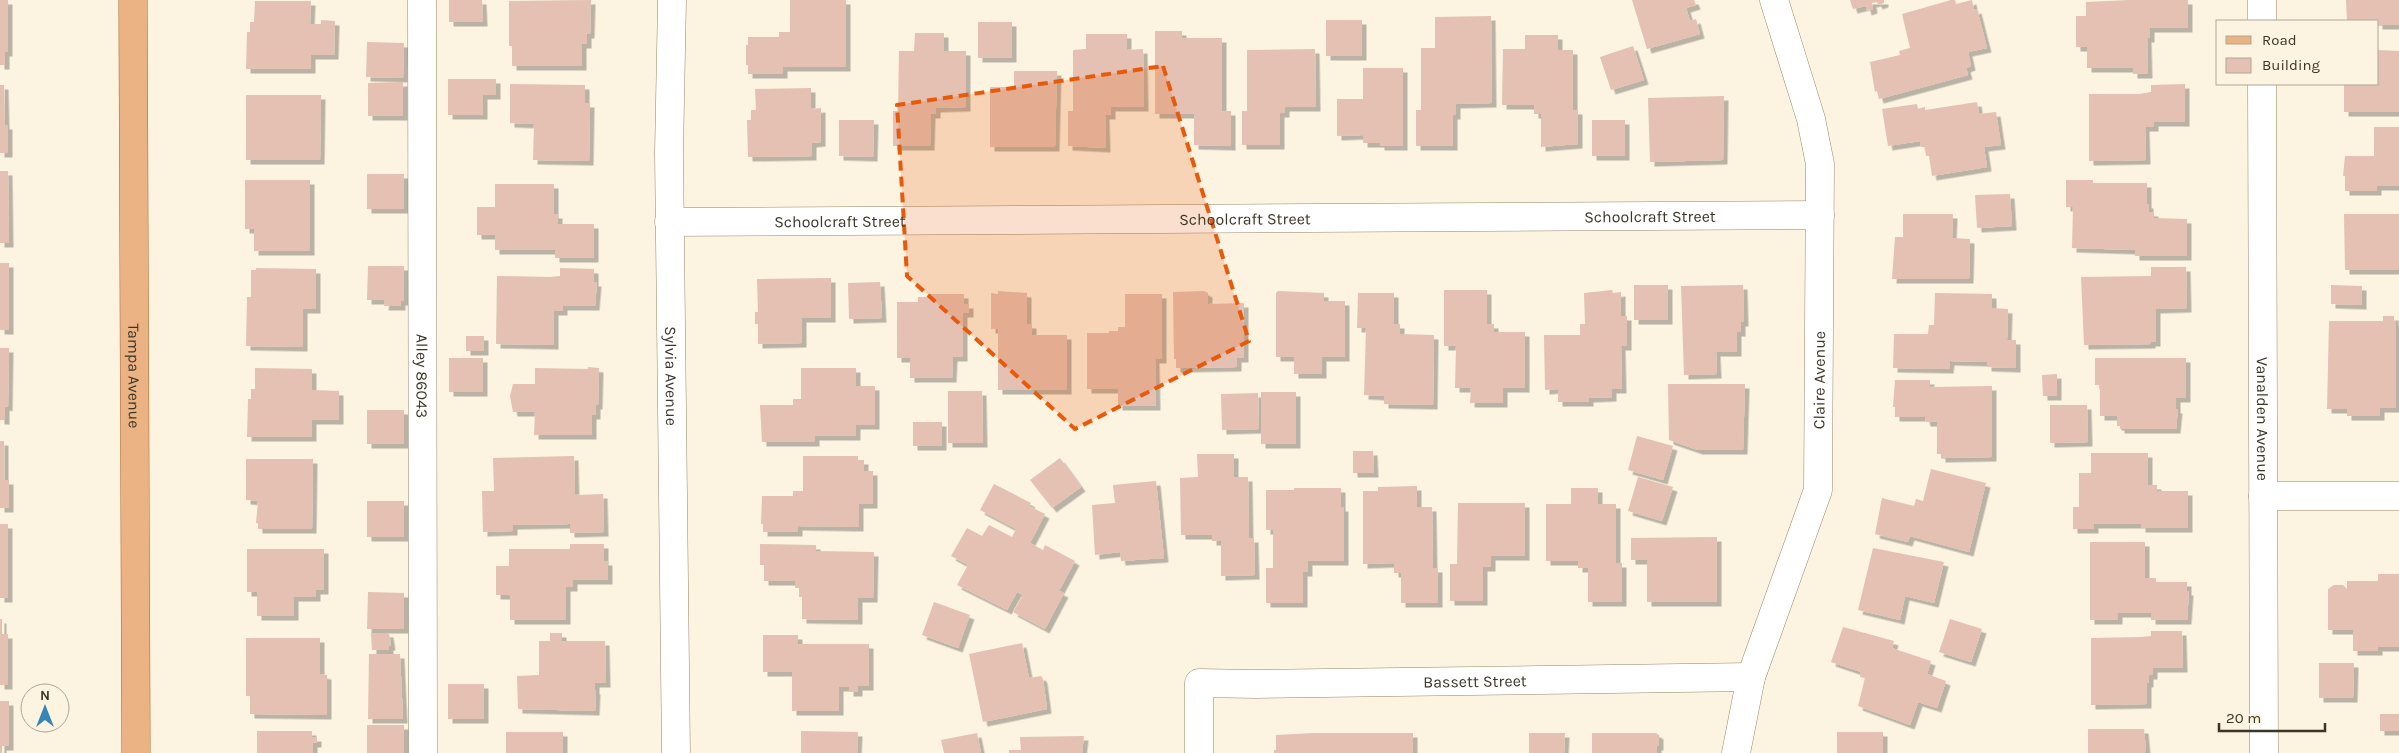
<svg xmlns="http://www.w3.org/2000/svg" width="2399" height="753" font-family="Karla,sans-serif">
<style>
.building{fill:#e4c1b3;filter:url(#shadow)}
.lines{fill:none;stroke-linecap:round;stroke-linejoin:round}
.minor-casing{stroke:#95876a;stroke-width:29}
.major-casing{stroke:#a5652e;stroke-width:29}
.minor{stroke:#fff;stroke-width:28}
.major{stroke:#ebb283;stroke-width:28}
.marked{fill:#e8590c;fill-opacity:0.2;stroke:#e8590c;stroke-width:4;stroke-dasharray:10 6;stroke-linejoin:round}
.labels{text-anchor:middle;stroke-width:4.5;stroke-linejoin:round;paint-order:stroke}
.street-label{font-size:16px;fill:#3c3629;stroke:#fcf3e1}
</style>
<defs>
<filter id="shadow"><feDropShadow dx="4.5" dy="4.5" stdDeviation="0" flood-color="#0004"/></filter>
</defs>
<rect width="100%" height="100%" fill="#fcf3e1"/>
<path class="building" d="M0,0H8V52H5V65H0Z
M449,0H482L483,22H449Z
M591,0L590,34H587V44H582V66H512V46H509V1Z
M790,0H846V67H783V74H748V65H746V45H748V37H779V32H790Z
M1632,0H1694L1696,5L1686,8L1690,21L1696,19L1700,34L1647,49Z
M1850,0H1884V3L1878,5L1877,2L1872,3L1873,9L1867,11L1866,6L1853,9Z
M1951,0H1955L1956,4L1972,0L1974,10L1977,9L1987,48L1968,52L1971,66L1966,68L1968,75L1879,99L1877,91L1875,92L1870,62L1900,55L1899,51L1910,48L1902,14Z
M2130,0H2188V28H2150V38H2147L2148,74H2133V68H2087V47H2076V16H2086V2Z
M2346,0H2399V25H2378V21H2347Z
M255,1H311L310,24H321V20L335,21L334,55H311V69H246L247,32H250V22H254Z
M1491,16L1492,103L1456,104V115H1453V146H1416V110H1421V48H1435V17Z
M1326,20H1362V56H1326Z
M978,22H1012V58H978Z
M1155,31H1182V38H1222V111H1231V146L1194,145V114H1155Z
M915,33H944V51H966V107L936,108V114H931L930,146H893V111H898L899,51H914Z
M1086,34H1127V50L1143,49L1144,107H1111V115H1105L1106,148L1068,146V111H1073V50L1086,49Z
M1525,35H1558V50H1573V110H1578V144L1541,147V114H1534V105H1502L1503,49H1525Z
M367,42L404,43L403,78L366,77Z
M1633,46L1644,80L1611,90L1600,57Z
M1315,49L1316,107H1285V113H1280V145H1242V111H1247V50Z
M2378,50L2399,51V112H2344V85L2378,84Z
M1363,68H1403V146H1380V143H1363V135L1337,136V99H1363Z
M1014,71H1057L1055,147H990V87H1014Z
M448,79H496V95H483V115H448Z
M403,82V116H368V83Z
M510,84L585,85V103H590L589,161L533,160L534,124L510,123Z
M2185,84V122H2154V127H2145L2146,160L2089,161V94H2139L2151,92V85Z
M0,85H4L5,125H8V153H0Z
M811,88V109L821,108V142L812,143V156L748,157L747,120H751V110H756L755,89Z
M246,95H321L320,160H246Z
M1724,96L1723,160L1650,162L1648,98Z
M1977,102L1979,114L1996,112L2001,145L1984,147L1987,167L1932,176L1929,156H1926L1925,147H1921L1920,141L1888,146L1882,109L1917,104L1918,109L1925,107V110Z
M839,120H874L873,157L839,156Z
M1592,120H1625V156H1592Z
M2374,127H2399V186H2377V191H2345V176H2343L2345,156H2374Z
M0,171H8L9,243H0Z
M367,174H404V209H367Z
M245,180H310V251H254V229H245Z
M2066,180H2093V183H2147V204H2149V212H2154V218L2187,219V256H2135V250L2072,248L2073,207H2066Z
M495,184H554V214H558V224H594V258H555V250H495V235H477V207H495Z
M2010,194L2012,226L1977,228L1975,195Z
M1903,214H1953L1952,238L1970,239L1969,279H1892L1895,237H1903Z
M2344,214H2399V270H2345Z
M0,263H9V330H0Z
M368,266H404V301H401V306H384L385,300H367Z
M2151,267H2186L2187,308L2156,309V342H2151V344L2084,345L2081,277L2151,276Z
M256,268L316,269V309H303V347L246,346L247,297H251V270H256Z
M560,268L594,269V282H597L595,306H563V311H554V345L496,344L497,276L550,277L560,276Z
M831,278V318H802V343L758,344V324H755V312H758L757,279Z
M880,282L882,318L849,319L848,283Z
M1634,285H1668V320H1634Z
M1743,285L1744,322H1741V332H1737V352H1716L1717,374L1684,375L1681,286Z
M2331,285L2362,286V305L2331,304Z
M1444,290H1487V324H1494V332H1525V388H1503V403H1470L1471,388H1455L1456,346H1444Z
M1612,290L1613,293L1621,292V316H1627V346H1621L1622,389H1612V397L1589,398V402H1558V389L1545,390L1544,335H1580V324H1585L1584,293Z
M998,291L1027,293V324H1032V335H1067V390H998V329H991V293L998,294Z
M1204,291L1208,293V304L1244,303V358H1237V367L1176,368V359H1174L1173,292Z
M1278,291L1324,293V301H1345V357H1322V374H1294V357H1276V293Z
M1358,293H1394V324H1400V334L1434,335L1433,405L1384,404V396L1364,395L1366,328H1357Z
M1935,293L1992,294V308L2008,309L2007,340H2016V368L1987,367V362L1950,361L1949,369L1893,368L1894,334H1928L1929,325H1934Z
M928,294H964V304H969V313H963V357H953L952,378H910V358H897V302H918V297H928Z
M1125,294H1162V359H1155L1156,406H1118V389H1087V333H1109V331H1118V327H1125Z
M2383,316H2394V321H2396V408H2380V416H2347V409H2327L2329,321H2383Z
M466,336H484V351H466Z
M0,348H9L8,407L5,406V420H0Z
M449,358H483V392H449Z
M2095,358H2186V398H2176V409H2178L2176,429H2120V426H2117V416H2100V385H2095Z
M588,367L599,368L598,405H596V415H592V435H534L535,412H513L510,396L513,384H535V368L588,369Z
M255,368L312,369V390L339,391V420H312V437H247L248,399H251V389H255Z
M801,368H856V386H875V425H856V436H815V442H762L760,405H793V399H801Z
M2057,374V396H2043L2042,375Z
M1895,380H1930V387L1992,386V457L1941,458V454H1937V422H1926L1925,417H1895V407H1893Z
M1668,384H1745L1743,450H1698L1669,440Z
M948,391H982L983,443H948Z
M1261,392H1296V444H1261Z
M1258,393L1259,429L1222,430L1221,394Z
M2050,405H2087L2088,442L2050,443Z
M367,410H404V444H367Z
M913,422H942V446H913Z
M1637,436L1673,446L1663,480L1628,470Z
M0,441H4V480H9V508H0Z
M1353,451H1373L1374,473H1353Z
M2091,453H2148V485H2157V491H2188V528H2141V524H2094V529H2073V507H2079V473H2091Z
M1197,454H1234V477H1248L1249,538H1254L1255,575L1221,576V541H1212V535H1181L1180,478L1198,477Z
M574,456L575,495L603,494L604,532L570,533V524L513,525V531L483,532L482,491H494L493,458Z
M803,456H858V460H864V471H873V504H859V527L798,526V532H763V524H761L762,496H793V491H803Z
M1060,458L1081,487L1052,508L1030,480Z
M246,459H313L312,529H258V523H256L258,501L246,500Z
M1931,469L1986,483L1969,552L1910,536L1908,542L1875,534L1882,498L1914,506L1916,499L1923,501Z
M1638,477L1673,487L1662,521L1628,511Z
M1156,481L1164,558L1121,561L1120,552L1095,555L1092,505L1115,503L1113,485Z
M994,484L1031,503L1029,506L1045,514L1030,543L1043,550L1045,545L1075,561L1059,591L1064,593L1045,629L1013,612L1023,595L1017,592L1007,610L957,585L968,565L951,556L967,528L982,536L989,525L1012,537L1016,529L980,510Z
M1417,486V507H1432L1433,568H1438V603H1401V573H1394V563L1363,564V491H1378V487Z
M1294,488H1341V507H1344V561H1308V572H1303V603H1266V568H1273V530H1266V490H1294Z
M1571,488H1598V504H1616V563H1622V602H1588V568H1578V561H1546V504H1571Z
M367,501H404V537H367Z
M1458,503H1525V556H1491V567H1483V601H1450V564H1457Z
M0,524H8V598H0Z
M1717,537V602H1647V560H1631V538Z
M2090,542H2145V578H2156V582H2187V591H2189L2187,620H2151V613H2118V620H2090Z
M570,544H604V561H608V580H573V587H566V620H510V595H496V566H509V549H570Z
M760,544L816,545V551L874,552L873,598H858V620L802,619V597H799V588H795V581H764V565H760Z
M1873,548L1944,562L1934,603L1905,596L1900,620L1858,610Z
M247,549H324V590H316V597H294V616H257V592H247Z
M2378,574H2399V647H2378V651H2353V630H2328V589L2334,585H2343L2347,589V581H2378Z
M368,592L404,593V629H367Z
M934,602L970,615L958,648L922,635Z
M0,619H2V634H8V685H0Z
M1950,619L1982,629L1971,662L1939,652Z
M1843,627L1894,641L1892,648L1931,661L1927,674L1946,681L1937,708L1918,702L1910,725L1858,706L1865,678L1860,677L1861,672L1831,662Z
M2151,631H2182L2183,668H2153V675H2149V683H2147V704L2091,705V638L2141,637L2151,636Z
M371,633H389L391,646H389V650H372Z
M550,633H562V641H605L606,683H595V690H596L595,711L518,709L517,676L539,675V641H550Z
M763,635H798V644H869V686H858V692H849V687H839V711H792V672H763Z
M246,638H320V674L327,675V715L250,714V696H246Z
M1022,643L1029,678L1041,676L1043,679L1047,709L983,722L969,654Z
M369,654H400L403,719H368Z
M2319,663H2354L2353,698H2319Z
M448,684H484V719H448Z
M0,701H9V746H2V753H0Z
M2380,714H2399V731H2380Z
M367,725H404V753H367Z
M2088,729H2144L2146,750L2144,753H2088Z
M257,731H312V737H317V743H313V753H257Z
M801,731L858,732L857,753H801Z
M506,732H563V753H506Z
M1837,732H1883V753H1837Z
M977,733L981,753H944L941,740Z
M1314,733H1413V753H1274V750H1276V735Z
M1529,733H1565L1564,753H1529Z
M1592,733H1656L1659,735V746H1657V753H1592Z
M1084,736L1082,753H1009V750H1021L1020,737Z"/>
<g class="lines">
<g class="minor-casing">
<g id="minor">
<path id="s1" d="M422,0L423,753"/>
<path id="s2" d="M672,0L669,153L676,753"/>
<path d="M2262,0V21"/>
<path id="s3" d="M2262,84L2264,753"/>
<path id="s4" d="M669,222L1820,215"/>
<path d="M2263,496H2399"/>
<path id="s5" d="M1199,753V683L1255,684L1751,677"/>
<path id="s6" d="M1736,753L1751,677L1818,490L1820,164L1811,119L1774,0"/>
</g>
</g>
<g class="major-casing">
<g id="major">
<path id="s7" d="M133,0L136,753"/>
</g>
</g>
<use href="#minor" class="minor"/>
<use href="#major" class="major"/>
</g>
<path class="marked" d="M1163,66L1249,341L1075,429L907,276L897,105Z"/>
<g class="labels">
<g class="street-label">
<text dy="6" stroke="none"><textPath href="#s4" startOffset="981">Schoolcraft Street</textPath></text>
<text dy="6" stroke="none"><textPath href="#s4" startOffset="576">Schoolcraft Street</textPath></text>
<text dy="6" stroke="none"><textPath href="#s4" startOffset="171">Schoolcraft Street</textPath></text>
<text dy="6" stroke="none"><textPath href="#s7" startOffset="376">Tampa Avenue</textPath></text>
<text dy="6" stroke="none"><textPath href="#s2" startOffset="376">Sylvia Avenue</textPath></text>
<text dy="6" stroke="none"><textPath href="#s1" startOffset="376">Alley 86043</textPath></text>
<text dy="6" stroke="none"><textPath href="#s6" startOffset="386">Claire Avenue</textPath></text>
<text dy="6" stroke="none"><textPath href="#s3" startOffset="335">Vanalden Avenue</textPath></text>
<text dy="6" stroke="none"><textPath href="#s5" startOffset="346">Bassett Street</textPath></text>
</g>
</g>
<rect x="2216" y="20" width="162" height="65" fill="#fcf3e1" stroke="#afa797"/>
<rect x="2226" y="36" width="25" height="8" fill="#ebb283" stroke="#afa797"/>
<text x="2262" y="45" font-size="15" fill="#3c3629">Road</text>
<rect x="2226" y="58" width="25" height="15" fill="#e4c1b3" stroke="#afa797"/>
<text x="2262" y="70" font-size="15" fill="#3c3629">Building</text>
<g transform="translate(45 708)"><circle r="24" fill="#fcf3e1" stroke="#afa797"/>
<path d="M0-4L9 19L0 12L-9 19Z" fill="#3686b8"/>
<text y="-8" font-size="14" font-weight="bold" text-anchor="middle" fill="#3c3629">N</text>
</g>
<path d="M2219 723v8h106v-8" fill="none" stroke="#3c3629" stroke-width="2.5"/>
<text x="2226" y="723" font-size="15" fill="#3c3629" stroke="#fcf3e1" stroke-width="4" paint-order="stroke">20 m</text>
</svg>
